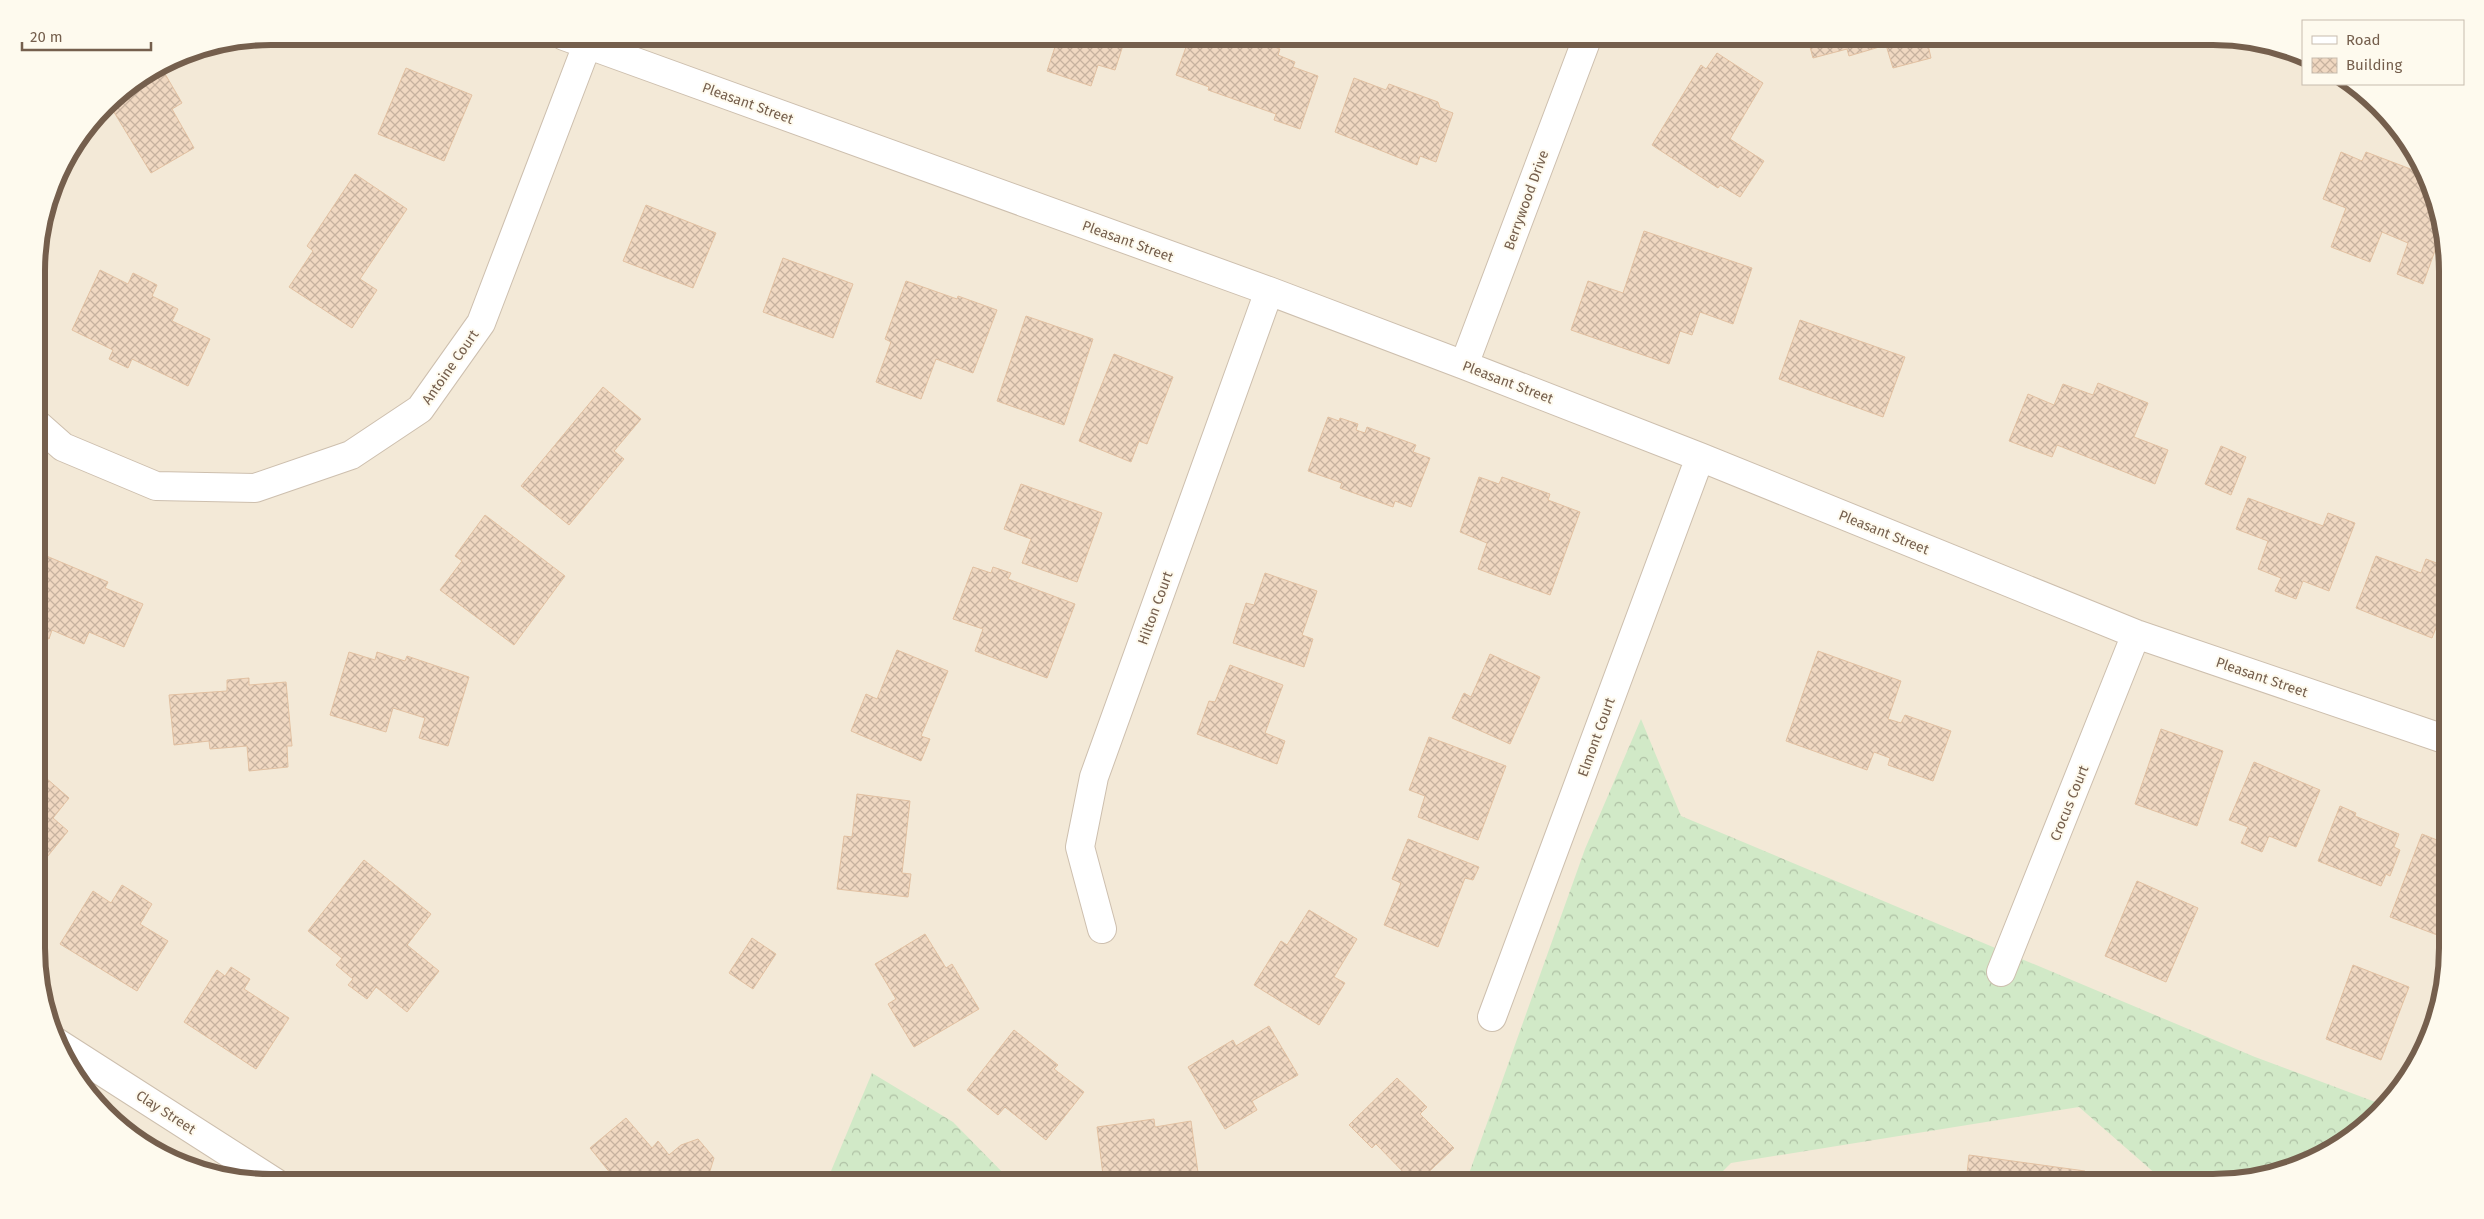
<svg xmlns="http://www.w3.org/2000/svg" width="2484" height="1219" font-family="'Fira Sans',sans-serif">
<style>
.residential{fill:#f3e9d7}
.forest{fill:url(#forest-crowns)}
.building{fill:url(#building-cross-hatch);stroke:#e2c1a2}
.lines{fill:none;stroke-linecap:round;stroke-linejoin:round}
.street-casing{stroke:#cdbfae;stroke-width:30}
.street{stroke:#fff;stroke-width:28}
.labels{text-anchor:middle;stroke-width:4;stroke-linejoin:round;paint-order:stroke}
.street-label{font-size:14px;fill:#755f4d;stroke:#fefaee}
.rim{fill:none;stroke:#755f4d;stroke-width:6}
</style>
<defs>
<pattern id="forest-crowns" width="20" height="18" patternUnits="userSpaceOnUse" patternTransform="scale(1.25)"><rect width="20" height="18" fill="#d1e9c7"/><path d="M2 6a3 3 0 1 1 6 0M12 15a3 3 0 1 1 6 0" fill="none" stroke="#aec0a4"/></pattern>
<pattern id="building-cross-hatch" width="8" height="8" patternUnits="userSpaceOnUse" patternTransform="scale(1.25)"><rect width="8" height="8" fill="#f0d8c1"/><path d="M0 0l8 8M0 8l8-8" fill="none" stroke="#c7b29f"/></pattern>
</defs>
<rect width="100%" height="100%" fill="#fcf6e8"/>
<path class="residential" d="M271,36H2213L2303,57V84H2352L2368,94L2408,140L2446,240L2448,948L2424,1052L2390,1103L2344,1143L2289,1170L2228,1182L271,1183L167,1159L85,1091L54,1038L38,979L37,255L61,167L116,95L181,54Z"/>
<path class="forest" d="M1641,719L1681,816L2255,1057L2386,1106L2344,1143L2289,1170L2228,1182H2165L2079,1107L1731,1163L1712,1182H1466L1585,849Z
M872,1073L953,1122L1013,1183H826Z"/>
<path class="building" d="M1043,36H1126L1115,70L1098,65L1091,86L1047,71L1057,41Z
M1190,36H1244L1280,49L1278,55L1295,62L1293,67L1318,76L1300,129L1274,120L1276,114L1208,90L1209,87L1176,75Z
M1807,36H1926L1931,58L1893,68L1886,45L1849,56L1847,49L1813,58Z
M1717,53L1763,83L1730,139L1764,161L1740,197L1720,185L1718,188L1652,145L1701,65L1706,69Z
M161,67L182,103L172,109L194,148L151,173L109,104L116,95Z
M406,68L472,95L444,161L378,134Z
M1354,78L1386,90L1389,84L1438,102L1440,108L1453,113L1436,162L1420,156L1417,165L1335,132Z
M2341,152L2362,161L2366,152L2421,173L2435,212L2433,218L2438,220L2442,231L2423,284L2397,274L2408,243L2382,232L2370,262L2331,247L2346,208L2323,199Z
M355,174L407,209L360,279L377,290L352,328L289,287L313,251L307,246Z
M646,205L716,233L693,288L623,261Z
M1644,231L1752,268L1733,324L1700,312L1692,335L1680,331L1669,364L1571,330L1588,281L1623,293Z
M783,258L853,284L833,338L763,312Z
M100,270L128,284L133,273L157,285L152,296L178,309L172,321L210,339L188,386L132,359L128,368L109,359L113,350L72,330Z
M906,281L957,299L958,296L997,310L973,373L936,359L921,399L876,382L891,342L885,339Z
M1026,316L1093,339L1064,425L997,401Z
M1800,320L1905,357L1883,417L1779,379Z
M1114,354L1173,377L1147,444L1139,441L1131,462L1079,441Z
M2098,383L2148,403L2134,437L2168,450L2155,484L2057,445L2052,457L2009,441L2028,394L2054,405L2063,384L2093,395Z
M603,387L641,419L614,451L624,459L569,525L521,486Z
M1328,417L1339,421L1340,418L1358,424L1356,430L1365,433L1367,427L1416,445L1413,452L1430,458L1411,507L1395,501L1393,507L1340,488L1342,483L1308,471Z
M2221,446L2246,457L2231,495L2205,484Z
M1479,477L1499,484L1502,477L1550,494L1548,500L1580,512L1550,595L1478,569L1487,543L1460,532Z
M1021,484L1102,513L1077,582L1022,563L1031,539L1004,529Z
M2248,498L2323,526L2328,513L2355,523L2329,591L2303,581L2296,599L2275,591L2281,578L2258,569L2268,541L2236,529Z
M485,515L565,576L514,645L440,590L462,561L455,556Z
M37,552L108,582L105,588L143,604L124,647L89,632L84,644L52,630L49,639L38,634Z
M2376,556L2421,573L2426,559L2447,567V599L2432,638L2356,608Z
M973,567L991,573L993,567L1011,573L1008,579L1075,604L1047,678L975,651L983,629L953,619Z
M1265,573L1317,591L1302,635L1313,639L1304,667L1233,643L1246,603L1254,605Z
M897,650L948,671L921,736L930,739L921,761L851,731L866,694L877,699Z
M1818,651L1901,681L1888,719L1901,723L1905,715L1951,731L1933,781L1888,765L1890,758L1874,752L1867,770L1786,741Z
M349,652L375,660L377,652L405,661L407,656L469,677L448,746L419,738L425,718L393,708L386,732L330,715Z
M1490,654L1540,677L1510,744L1452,718L1464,693L1471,697Z
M1230,665L1283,685L1265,733L1285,741L1277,764L1197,734L1209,701L1215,702Z
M249,678V685L286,682L292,746H287L288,767L249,771L247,746L210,749L209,741L174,745L169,695L227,691V680Z
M2161,729L2223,751L2197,826L2135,804Z
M1429,737L1506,766L1478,840L1418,817L1425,796L1409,790Z
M2254,762L2320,790L2296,847L2269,836L2262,852L2241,843L2248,827L2229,820Z
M38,771L69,798L53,818L68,831L39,867Z
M857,794L910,801L902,873L911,874L908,897L837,889L844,836L852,837Z
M2340,806L2356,813L2355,816L2399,834L2394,847L2400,850L2390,876L2386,874L2381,886L2318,861Z
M2422,834L2447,844L2448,931L2445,938L2390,917Z
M1408,839L1479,867L1473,880L1465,878L1438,947L1384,925L1401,883L1392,879Z
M364,860L431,914L407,945L439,971L407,1012L376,987L367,999L348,985L353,979L336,965L342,958L308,931Z
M2137,881L2198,908L2166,982L2105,956Z
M122,885L152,904L140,924L168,941L137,991L60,944L93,891L111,903Z
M1309,910L1357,939L1334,977L1345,983L1319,1025L1254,985L1281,941L1287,945Z
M925,934L946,968L952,964L979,1009L914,1047L888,1004L896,999L875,964Z
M752,938L776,954L753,989L729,973Z
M2353,965L2409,987L2381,1060L2326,1039Z
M231,967L250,979L244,989L289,1018L256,1069L184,1022L217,970L225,976Z
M1269,1026L1298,1075L1252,1101L1257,1110L1225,1129L1188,1067L1233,1040L1236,1046Z
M1014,1030L1058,1065L1054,1069L1084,1092L1046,1140L1005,1107L998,1115L967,1090Z
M1397,1078L1427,1107L1420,1114L1454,1148L1418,1182H1413L1376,1144L1372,1148L1349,1125Z
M626,1118L652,1148L658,1141L669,1155L681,1145L698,1139L714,1158L709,1174L717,1183H613L616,1180L590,1148Z
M1154,1119L1155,1127L1191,1121L1199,1180L1180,1183H1104L1097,1127Z
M1969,1155L2085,1171L2084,1180L2098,1182H1966Z"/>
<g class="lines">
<g class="street-casing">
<path id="street" d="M564,36L1269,291L1464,365L1700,457L2136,634L2447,740
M1464,365L1588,36
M37,424L63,447L156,486L255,488L351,455L420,409L481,323L587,45
M1102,929L1080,847L1094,777L1269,291
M2001,972L2136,634
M1492,1017L1700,457
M56,1042L276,1183"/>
</g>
<use href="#street" class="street"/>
</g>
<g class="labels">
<g class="street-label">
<text transform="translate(748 103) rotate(20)" y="5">Pleasant Street</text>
<text transform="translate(1526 200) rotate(-70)" y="5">Berrywood Drive</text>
<text transform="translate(1128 241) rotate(20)" y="5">Pleasant Street</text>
<text transform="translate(450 367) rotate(-55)" y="5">Antoine Court</text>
<text transform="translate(1508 382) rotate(21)" y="5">Pleasant Street</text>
<text transform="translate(1884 532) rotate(22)" y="5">Pleasant Street</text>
<text transform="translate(1155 608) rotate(-70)" y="5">Hilton Court</text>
<text transform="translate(2262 677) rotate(19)" y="5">Pleasant Street</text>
<text transform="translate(1596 737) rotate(-70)" y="5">Elmont Court</text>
<text transform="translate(2069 803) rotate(-68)" y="5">Crocus Court</text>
<text transform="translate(166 1112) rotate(33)" y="5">Clay Street</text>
</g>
</g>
<path d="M0 0H2484V1219H0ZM271 45H2213A226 226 0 0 1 2439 271V948A226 226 0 0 1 2213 1174H271A226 226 0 0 1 45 948V271A226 226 0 0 1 271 45Z" fill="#fefaee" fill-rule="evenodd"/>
<path class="rim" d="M271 45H2213A226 226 0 0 1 2439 271V948A226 226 0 0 1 2213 1174H271A226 226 0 0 1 45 948V271A226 226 0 0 1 271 45Z"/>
<rect x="2302" y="20" width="162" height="65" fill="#fefaee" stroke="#c7bcae"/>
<rect x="2312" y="36" width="25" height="8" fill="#ffffff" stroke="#c7bcae"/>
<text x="2346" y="45" font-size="15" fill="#755f4d">Road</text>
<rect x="2312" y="58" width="25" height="15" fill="url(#building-cross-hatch)" stroke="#c7bcae"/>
<text x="2346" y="70" font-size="15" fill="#755f4d">Building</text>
<path d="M22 42v8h129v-8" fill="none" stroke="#755f4d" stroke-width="2.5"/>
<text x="30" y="42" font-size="15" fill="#755f4d" stroke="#fefaee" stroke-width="4" paint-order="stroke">20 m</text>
</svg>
